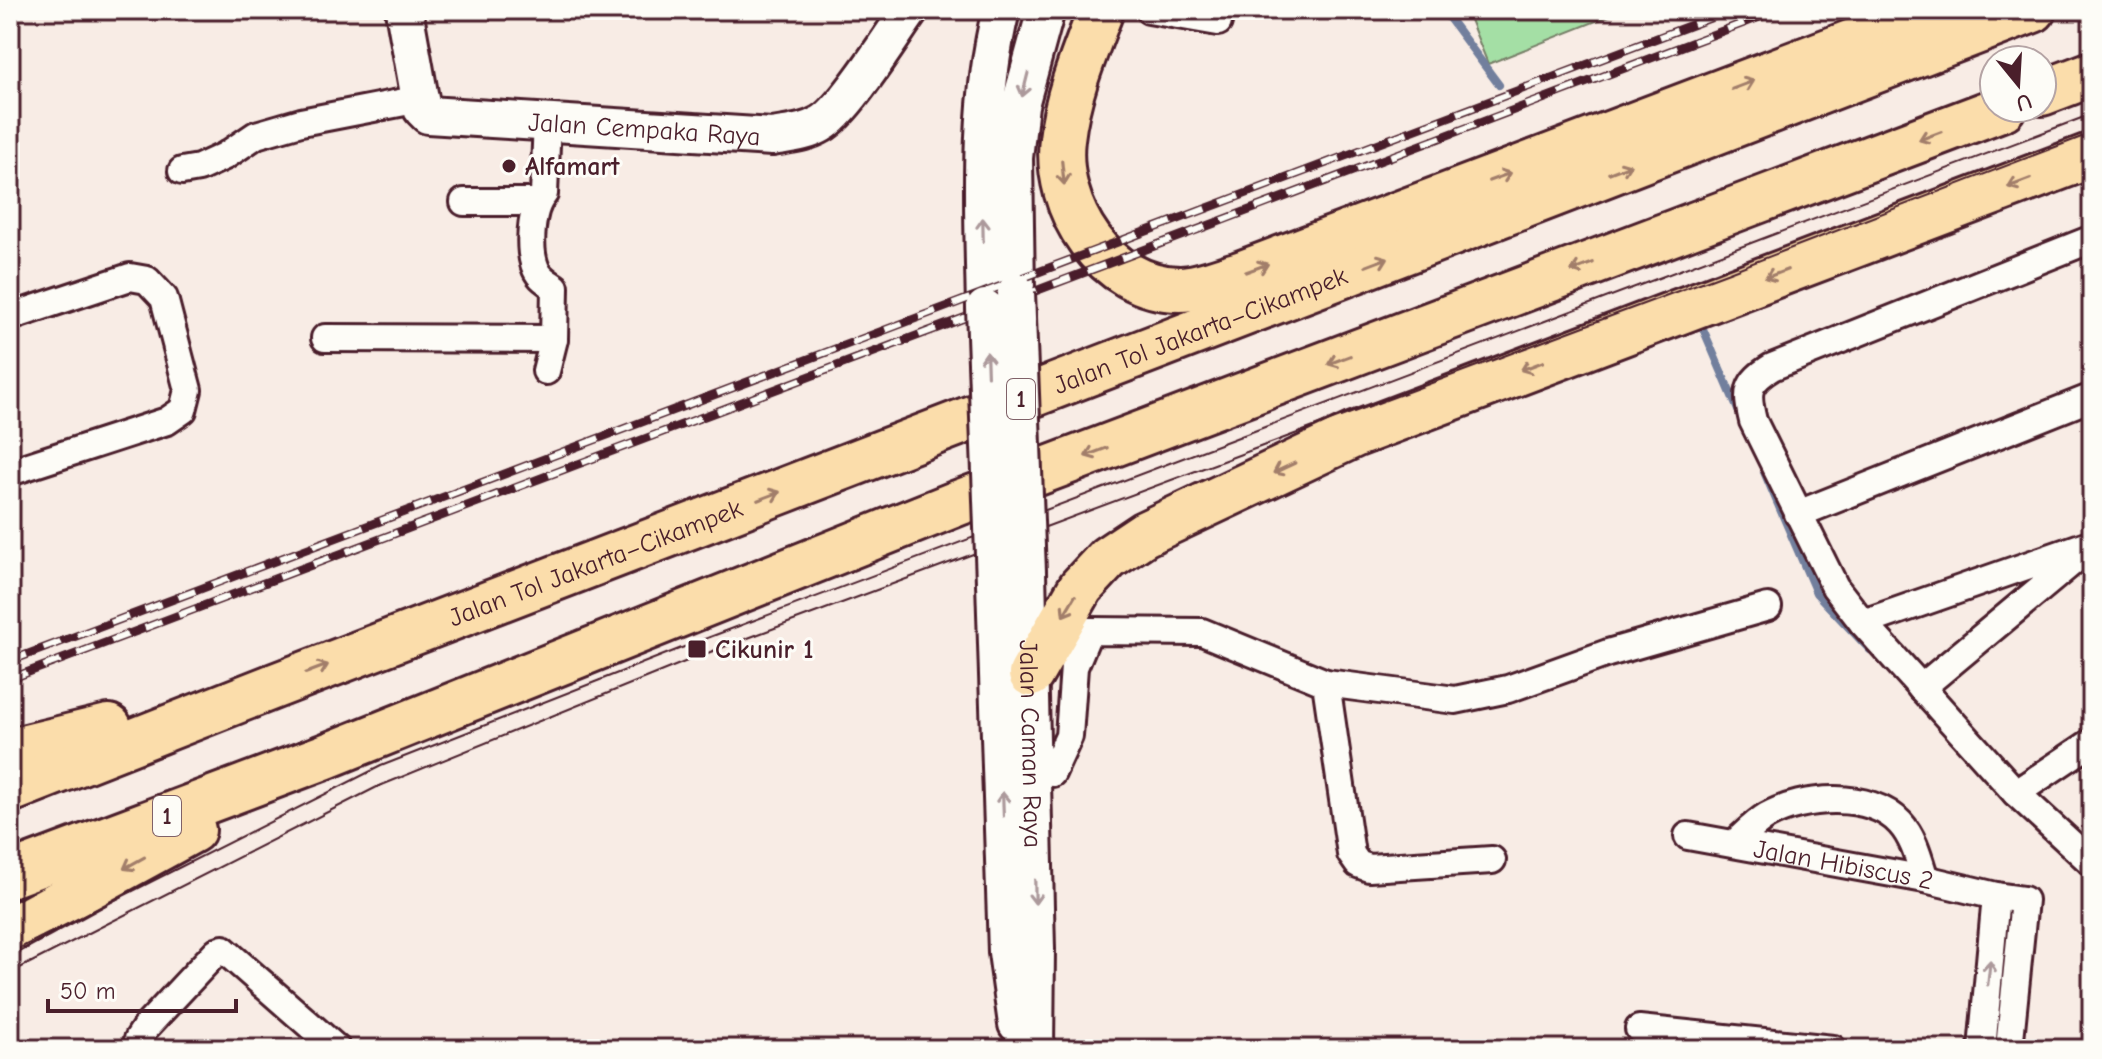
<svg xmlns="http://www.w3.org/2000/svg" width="2102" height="1059" viewBox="0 0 2102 1059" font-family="'Comic Neue',sans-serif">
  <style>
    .green { fill: #a4dfa5; stroke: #777f68; stroke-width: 2 }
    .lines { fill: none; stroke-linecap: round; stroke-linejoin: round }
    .stream { stroke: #727f9d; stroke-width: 8 }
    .street-casing { stroke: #4a1f2b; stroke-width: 32 }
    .secondary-casing { stroke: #4a1f2b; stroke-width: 42 }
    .highway-casing { stroke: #4a1f2b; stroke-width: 50 }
    .street { stroke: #fdfcf7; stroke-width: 26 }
    .secondary { stroke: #fdfcf7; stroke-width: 36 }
    .highway { stroke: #fbddab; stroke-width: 44 }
    .tram { stroke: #4a1f2b; stroke-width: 2 }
    .rail-casing { stroke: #4a1f2b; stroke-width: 9 }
    .rail { stroke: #fdfcf7; stroke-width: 6; stroke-dasharray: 18; stroke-linecap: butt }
    .secondary-bridge-casing { stroke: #4a1f2b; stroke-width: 42; stroke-linecap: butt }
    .secondary-bridge { stroke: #fdfcf7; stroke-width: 36 }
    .oneway { stroke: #ac999b }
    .oneway2 { stroke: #a27e6b }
    .poi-dot { fill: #4a1f2b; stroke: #fdfcf7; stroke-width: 3 }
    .labels { text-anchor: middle; stroke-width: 6; stroke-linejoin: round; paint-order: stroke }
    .shield { fill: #fdfcf7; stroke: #806168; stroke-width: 2 }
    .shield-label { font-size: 24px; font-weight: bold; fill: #4a1f2b }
    .street-label { font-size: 26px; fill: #4a1f2b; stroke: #fdfcf7 }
    .poi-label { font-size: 26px; font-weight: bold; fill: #4a1f2b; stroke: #fdfcf7; text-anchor: start }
  </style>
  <rect width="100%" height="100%" fill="#f8ece5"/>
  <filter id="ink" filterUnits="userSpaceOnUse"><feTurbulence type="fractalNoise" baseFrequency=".0125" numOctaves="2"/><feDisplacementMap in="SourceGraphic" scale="16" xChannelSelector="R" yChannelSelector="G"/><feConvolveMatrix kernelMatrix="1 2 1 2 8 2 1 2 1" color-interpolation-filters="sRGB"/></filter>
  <g filter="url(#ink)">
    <path class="green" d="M1466 10H1624L1488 64Z"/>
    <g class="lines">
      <path class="stream" d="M1443 10 1499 85
        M1701 324 1740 415
        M1764 472 1816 593 1870 650"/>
      <g class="street-casing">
        <g id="street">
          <path d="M1149 10 1218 22"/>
          <path d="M182 171 199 168 225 156 256 135 301 122 420 99"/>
          <path d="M464 202H536"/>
          <path d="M2092 239 1772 367C1746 383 1746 392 1753 421L1835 587 1863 623 2016 793 2092 863"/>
          <path d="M10 317 130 277 147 280 164 298 188 390 183 410 167 421 10 472"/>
          <path d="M325 338 554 339"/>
          <path d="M546 371 554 339 555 287C547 282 540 278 536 269 528 250 530 209 544 194L547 120"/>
          <path d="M1798 514 2092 397"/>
          <path d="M1863 623 2092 543"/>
          <path d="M1326 683 1351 854 1358 864 1369 868 1492 860"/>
          <path d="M1921 688 2083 553"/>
          <path d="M1052 773 1069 736 1074 667 1089 631 1202 632 1326 683 1455 700 1508 689 1608 653 1768 607"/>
          <path d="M2016 793 2092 742"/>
          <path id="s1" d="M1688 836 1925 879 1996 896 2024 900 2009 1049"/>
          <path d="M1734 844C1744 835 1755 823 1767 816 1803 796 1870 791 1900 823 1914 838 1919 860 1925 879"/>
          <path d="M1639 1029 1833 1049"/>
          <path d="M141 1049 138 1039 145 1028 217 951 223 949 337 1049"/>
          <path d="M1982 1049 1996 896"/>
        </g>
      </g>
      <g class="secondary-casing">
        <g id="secondary">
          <path id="s2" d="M404 10 420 99 422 109 428 115 772 137C789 134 806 133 821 124 845 111 892 35 910 10"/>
          <path d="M1016 292 1014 158 1020 105 1046 10"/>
          <path d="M985 308C983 207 977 108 1001 10"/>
          <path id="s3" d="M1027 572 1036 949 1035 1049"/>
          <path d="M995 582 1007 952 1017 1024"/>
        </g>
      </g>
      <g class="highway-casing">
        <g id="highway">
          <path d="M1101 10C1085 52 1067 94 1062 139 1054 208 1105 289 1180 289 1199 289 1222 279 1240 274L1937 10"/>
          <path d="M2042 93 2092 74"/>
          <path d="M1031 674 1081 587 1108 558 1144 534 1354 435 2092 155"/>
          <path d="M10 751 109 727"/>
          <path id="s4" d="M10 790 272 687 2033 10"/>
          <path d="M10 875 324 757 958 503 2003 108"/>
          <path d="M10 930 193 830"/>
        </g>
      </g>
      <use href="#street" class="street"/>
      <use href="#secondary" class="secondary"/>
      <use href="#highway" class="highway"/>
      <path class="tram" d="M10 953 381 766 702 640 2092 114
        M10 973 377 787 697 657 1729 272 2092 133"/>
      <g class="rail-casing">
        <path id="rail" d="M10 661 1731 10
          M10 679 1778 10"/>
      </g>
      <use href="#rail" class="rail"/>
      <g class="secondary-bridge-casing">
        <path id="secondary-bridge" d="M1016 292 1027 572
          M985 308 995 582"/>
      </g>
      <use href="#secondary-bridge" class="secondary-bridge"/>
    </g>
    <defs><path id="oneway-shaft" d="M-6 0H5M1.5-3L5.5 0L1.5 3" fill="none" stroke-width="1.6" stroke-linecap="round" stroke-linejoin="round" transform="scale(2)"/></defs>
    <g class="oneway">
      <use href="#oneway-shaft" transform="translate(1025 85) rotate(104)"/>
      <use href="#oneway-shaft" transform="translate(983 230) rotate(-91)"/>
      <use href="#oneway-shaft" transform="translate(987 364) rotate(-92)"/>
      <use href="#oneway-shaft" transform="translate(1003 804) rotate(-92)"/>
      <use href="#oneway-shaft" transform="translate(1035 892) rotate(89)"/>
      <use href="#oneway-shaft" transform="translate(1989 973) rotate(-84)"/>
    </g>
    <g class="oneway2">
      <use href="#oneway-shaft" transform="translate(1743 85) rotate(-21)"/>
      <use href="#oneway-shaft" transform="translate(1930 136) rotate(159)"/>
      <use href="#oneway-shaft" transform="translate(1620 169) rotate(-21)"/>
      <use href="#oneway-shaft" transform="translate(1063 173) rotate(84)"/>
      <use href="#oneway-shaft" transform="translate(1500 177) rotate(-20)"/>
      <use href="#oneway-shaft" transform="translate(2019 183) rotate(159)"/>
      <use href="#oneway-shaft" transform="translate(1377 262) rotate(-21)"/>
      <use href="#oneway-shaft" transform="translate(1582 267) rotate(159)"/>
      <use href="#oneway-shaft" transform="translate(1257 268) rotate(-20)"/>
      <use href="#oneway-shaft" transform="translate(1776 274) rotate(159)"/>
      <use href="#oneway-shaft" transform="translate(1339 360) rotate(159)"/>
      <use href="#oneway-shaft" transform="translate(1532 366) rotate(159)"/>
      <use href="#oneway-shaft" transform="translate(1096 452) rotate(159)"/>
      <use href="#oneway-shaft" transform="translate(1284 468) rotate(155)"/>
      <use href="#oneway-shaft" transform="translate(769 496) rotate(-21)"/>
      <use href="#oneway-shaft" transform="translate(1069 606) rotate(121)"/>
      <use href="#oneway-shaft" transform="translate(317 669) rotate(-21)"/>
      <use href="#oneway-shaft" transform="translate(134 863) rotate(151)"/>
    </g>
  </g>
  <g class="poi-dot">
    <circle cx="509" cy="166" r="8"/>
    <rect x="687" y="639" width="20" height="20" rx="4"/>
  </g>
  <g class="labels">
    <g class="shield">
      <rect x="1007" y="379" width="28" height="40" rx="6"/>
      <rect x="153" y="796" width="28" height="40" rx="6"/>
    </g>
    <g class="shield-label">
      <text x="1021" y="407">1</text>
      <text x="167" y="824">1</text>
    </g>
    <g class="street-label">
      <text dy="9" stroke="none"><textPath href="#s2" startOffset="326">Jalan Cempaka Raya</textPath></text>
      <text dy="9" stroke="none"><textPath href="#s4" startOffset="1276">Jalan Tol Jakarta–Cikampek</textPath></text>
      <text dy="9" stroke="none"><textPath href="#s4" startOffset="628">Jalan Tol Jakarta–Cikampek</textPath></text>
      <text dy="9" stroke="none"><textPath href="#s3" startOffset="172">Jalan Caman Raya</textPath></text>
      <text dy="9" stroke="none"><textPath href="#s1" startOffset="158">Jalan Hibiscus 2</textPath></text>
    </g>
    <g class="poi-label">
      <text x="525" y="175">Alfamart</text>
      <text x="715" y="658">Cikunir 1</text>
    </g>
  </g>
  <rect width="2102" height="1059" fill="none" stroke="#fdfcf7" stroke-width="40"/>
  <rect x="20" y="20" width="2062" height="1019" fill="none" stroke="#4a1f2b" stroke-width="3" filter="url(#ink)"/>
  <g transform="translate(2018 84) rotate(162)"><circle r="38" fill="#fdfcf7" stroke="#b5a4a5" stroke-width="2"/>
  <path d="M0-6L14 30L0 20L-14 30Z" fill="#4a1f2b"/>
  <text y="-12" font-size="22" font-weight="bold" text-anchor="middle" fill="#4a1f2b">U</text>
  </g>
  <path d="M48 999v12h188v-12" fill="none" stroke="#4a1f2b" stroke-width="4"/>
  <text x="60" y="999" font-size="24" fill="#4a1f2b" stroke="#fdfcf7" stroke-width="6" paint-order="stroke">50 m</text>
</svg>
